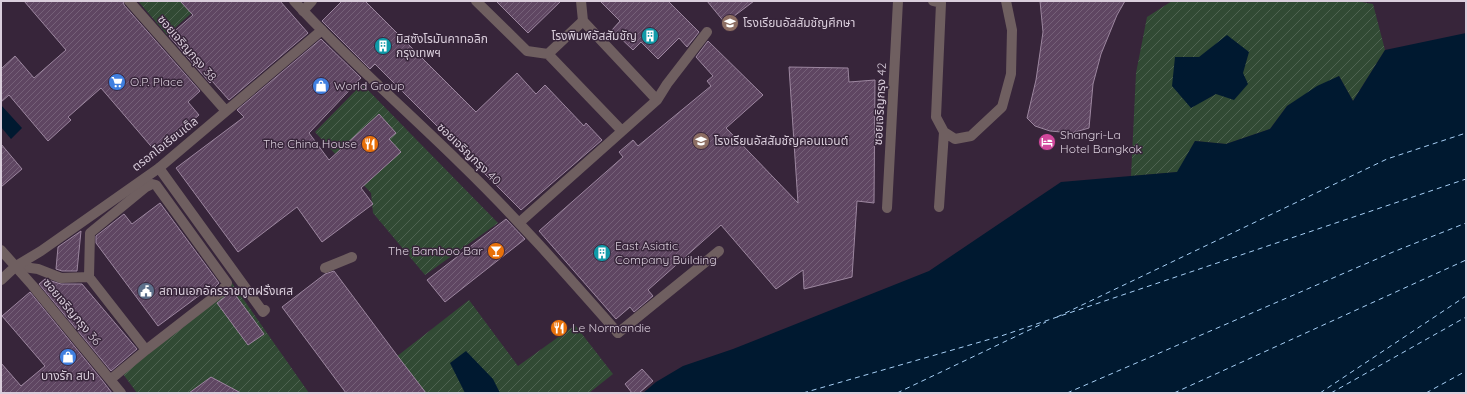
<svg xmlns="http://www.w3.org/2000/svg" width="1467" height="394" viewBox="0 0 1467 394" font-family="Quicksand,'Noto Sans Thai',sans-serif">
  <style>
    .garden { fill: url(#garden-furrows) }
    .water { fill: #001930 }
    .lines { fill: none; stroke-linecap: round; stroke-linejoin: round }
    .ferry { stroke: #a7cff5; stroke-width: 1; stroke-dasharray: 5 4; stroke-linecap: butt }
    .building { fill: url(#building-hatch); stroke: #9d87a0 }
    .lane { stroke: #6f5f60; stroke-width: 10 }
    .street { stroke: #6f5f60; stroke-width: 10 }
    .labels { text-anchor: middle; stroke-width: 3; stroke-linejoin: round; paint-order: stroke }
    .poi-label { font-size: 12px; fill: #dacedc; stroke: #37253a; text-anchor: start }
    .street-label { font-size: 12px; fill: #dacedc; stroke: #37253a }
  </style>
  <defs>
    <pattern id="garden-furrows" width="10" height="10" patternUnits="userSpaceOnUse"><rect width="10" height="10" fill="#314a34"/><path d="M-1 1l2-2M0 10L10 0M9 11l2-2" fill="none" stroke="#4e6351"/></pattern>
    <pattern id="building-hatch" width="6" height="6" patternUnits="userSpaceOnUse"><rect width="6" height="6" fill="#5f4662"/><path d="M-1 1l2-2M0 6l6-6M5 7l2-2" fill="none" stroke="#756078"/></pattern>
  </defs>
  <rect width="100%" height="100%" fill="#37253a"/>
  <path class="garden" d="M138 1H188L195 10 167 35Z
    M1172 1H1356L1373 4 1385 50 1353 101 1339 76 1287 106 1270 129 1226 144 1195 141 1178 172 1131 176 1136 73 1147 17Z
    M362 84 498 223 425 275 373 213 371 193 315 132Z
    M232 283 309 393H137L123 374Z
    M469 300 518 366 575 325 613 374 589 393H420L396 357Z"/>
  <path class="water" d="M1466 33V393H643L656 382 683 366 733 349 929 271 1061 182 1177 172 1195 141 1226 144 1270 129 1287 106 1317 86 1339 76 1353 101 1385 50Z
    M1227 35 1249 52 1243 73 1248 84 1234 100 1216 94 1191 108 1172 86 1175 57H1199Z
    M1 105 22 128 11 139 1 127Z
    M466 351 493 379 500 393H465L450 363Z"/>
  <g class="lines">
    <path class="ferry" d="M1057 317 1387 159 1466 133
      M803 393 1001 336 1466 179
      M897 393 1046 322
      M1067 393 1393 252 1466 223
      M1174 393 1466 260
      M1320 393 1466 296
      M1331 393 1466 317
      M1426 393 1466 371"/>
  </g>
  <path class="building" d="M24 1H123L124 5 200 91 188 102 199 115 156 152 101 88 68 117 71 120 48 141 9 95 1 102V69L15 56 34 78 66 50Z
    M180 1H280L308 33 229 100 212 81 210 83 169 36 193 15Z
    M342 1H365L476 112 517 73 536 94 545 85 584 126 586 123 602 140 521 210 375 64 370 69 322 21Z
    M496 1H561L528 33Z
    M600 1H668L699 32 687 47 679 38 658 59 641 42 633 50 612 30 620 21Z
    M707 1H754L725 23Z
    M1040 1H1125L1117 15 1101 54 1093 84 1089 128 1072 133 1050 131 1035 126 1027 118 1036 80 1043 32Z
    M321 39 361 78 309 133 329 160 379 114 396 133 389 139 401 152 361 188 373 204 322 242 297 207 238 252 176 168 244 117 237 110Z
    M708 41 763 95 726 128 798 203 789 67 848 68 849 82 875 80 874 203 857 201 852 277 804 289 803 270 776 289 721 225 648 290 653 296 634 312 630 307 616 319 539 231 623 157 619 152 633 140 638 146 711 86 707 81 713 76 696 57Z
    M1 144 22 169 1 187Z
    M160 203 219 283 210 292 208 289 158 326 96 243V236L124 214 132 224Z
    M506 219 525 239 445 302 427 280Z
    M81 231 77 271H62L56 269 58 247Z
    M334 271 396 354 426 393H346L282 307 325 274Z
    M45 279 61 284H82L137 349 111 371 39 284Z
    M231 289 264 334 248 345 217 303 226 296Z
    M30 292 102 380 112 393H1V363L21 386 45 366 2 316Z
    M642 369 653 381 639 393H632L625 384Z
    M211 377 241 393H189Z"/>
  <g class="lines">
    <path class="lane" d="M476 1 527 51 548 54 622 131
      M581 1 583 21 657 100
      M933 1 941 3 936 117 944 132 955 139 971 136 1002 107 1011 74 1012 30 1006 1
      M303 11 312 1
      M548 54 583 21
      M159 168 263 312 265 310
      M939 207 944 132
      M520 222 657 100 667 84 707 32
      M16 266 38 269 61 278 89 277 146 350 111 379
      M325 268 352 257
      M89 277 90 233 146 187 152 184 156 185 227 283 222 291 146 350
      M618 333 719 251"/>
    <path class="street" d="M129 1 226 111
      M294 1C346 58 404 108 459 162 515 216 566 274 618 333
      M887 208 898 1
      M1 250 32 285 121 393
      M1 280 16 266 41 251 159 168 322 30"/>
  </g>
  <defs>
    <g id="school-disc" transform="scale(0.9)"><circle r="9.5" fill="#8d6e63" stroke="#37253a"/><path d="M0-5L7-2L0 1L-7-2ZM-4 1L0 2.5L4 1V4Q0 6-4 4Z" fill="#fff"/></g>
    <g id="building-disc" transform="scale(0.9)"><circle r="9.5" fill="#0f9aa8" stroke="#37253a"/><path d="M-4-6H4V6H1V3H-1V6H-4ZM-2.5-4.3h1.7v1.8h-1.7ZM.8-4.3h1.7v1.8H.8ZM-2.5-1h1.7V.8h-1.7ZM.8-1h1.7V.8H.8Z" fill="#fff"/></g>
    <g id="supermarket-disc" transform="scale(0.9)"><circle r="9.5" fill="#3f7fe0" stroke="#37253a"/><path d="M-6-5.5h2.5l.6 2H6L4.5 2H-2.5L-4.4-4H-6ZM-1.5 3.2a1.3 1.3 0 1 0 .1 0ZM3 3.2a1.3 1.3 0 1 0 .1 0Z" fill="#fff"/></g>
    <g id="shop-disc" transform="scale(0.9)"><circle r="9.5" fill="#3f7fe0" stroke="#37253a"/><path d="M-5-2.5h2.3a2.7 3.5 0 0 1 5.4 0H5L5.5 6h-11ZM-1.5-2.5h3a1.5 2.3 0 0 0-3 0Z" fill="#fff"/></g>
    <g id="hotel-disc" transform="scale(0.9)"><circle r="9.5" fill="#d1479c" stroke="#37253a"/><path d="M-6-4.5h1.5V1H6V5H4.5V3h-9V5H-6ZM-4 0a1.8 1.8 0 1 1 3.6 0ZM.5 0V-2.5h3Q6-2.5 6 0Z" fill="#fff"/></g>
    <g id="restaurant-disc" transform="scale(0.9)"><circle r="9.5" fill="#e8710a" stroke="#37253a"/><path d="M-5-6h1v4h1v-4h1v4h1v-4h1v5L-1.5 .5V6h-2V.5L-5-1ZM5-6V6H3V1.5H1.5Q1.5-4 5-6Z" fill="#fff"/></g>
    <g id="bar-disc" transform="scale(0.9)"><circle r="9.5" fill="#e8710a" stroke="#37253a"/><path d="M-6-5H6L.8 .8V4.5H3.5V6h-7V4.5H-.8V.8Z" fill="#fff"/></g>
    <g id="civic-disc" transform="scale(0.9)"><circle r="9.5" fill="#5c6f8a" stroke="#37253a"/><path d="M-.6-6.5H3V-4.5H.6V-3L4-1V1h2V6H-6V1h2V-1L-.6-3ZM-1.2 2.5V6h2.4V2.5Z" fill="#fff"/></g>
  </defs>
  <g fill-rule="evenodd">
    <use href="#school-disc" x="730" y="23"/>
    <use href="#building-disc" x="650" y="36"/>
    <use href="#building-disc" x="383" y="46"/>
    <use href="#supermarket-disc" x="117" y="82"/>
    <use href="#shop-disc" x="321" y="86"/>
    <use href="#school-disc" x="701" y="141"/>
    <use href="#hotel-disc" x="1047" y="142"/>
    <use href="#restaurant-disc" x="370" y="144"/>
    <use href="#bar-disc" x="496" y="251"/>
    <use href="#building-disc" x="602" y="253"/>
    <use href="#civic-disc" x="146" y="291"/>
    <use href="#restaurant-disc" x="559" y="328"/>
    <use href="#shop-disc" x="68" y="357"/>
  </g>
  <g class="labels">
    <g class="poi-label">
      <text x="743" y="27">โรงเรียนอัสสัมชัญศึกษา</text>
      <text x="637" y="40" text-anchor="end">โรงพิมพ์อัสสัมชัญ</text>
      <text x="396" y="43">มิสซังโรมันคาทอลิก<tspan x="396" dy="14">กรุงเทพฯ</tspan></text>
      <text x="130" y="86">O.P. Place</text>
      <text x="334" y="90">World Group</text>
      <text x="1060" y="139">Shangri-La<tspan x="1060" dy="14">Hotel Bangkok</tspan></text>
      <text x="714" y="145">โรงเรียนอัสสัมชัญคอนแวนต์</text>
      <text x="357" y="148" text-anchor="end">The China House</text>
      <text x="615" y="250">East Asiatic<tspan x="615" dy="14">Company Building</tspan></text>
      <text x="483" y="255" text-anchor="end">The Bamboo Bar</text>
      <text x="159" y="295">สถานเอกอัครราชทูตฝรั่งเศส</text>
      <text x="572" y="332">Le Normandie</text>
      <text x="68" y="380" text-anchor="middle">บางรัก สปา</text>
    </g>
    <g class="street-label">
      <text transform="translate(187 48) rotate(49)" y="4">ซอยเจริญกรุง 38</text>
      <text transform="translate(880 104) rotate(-87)" y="4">ซอยเจริญกรุง 42</text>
      <text transform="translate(165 144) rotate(-38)" y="4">ตรอกโอเรียนเต็ล</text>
      <text transform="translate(469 154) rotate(44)" y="4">ซอยเจริญกรุง 40</text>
      <text transform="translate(72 312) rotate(50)" y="4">ซอยเจริญกรุง 36</text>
    </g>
  </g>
  <rect width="1467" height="394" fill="none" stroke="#dacedc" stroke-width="4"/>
</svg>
